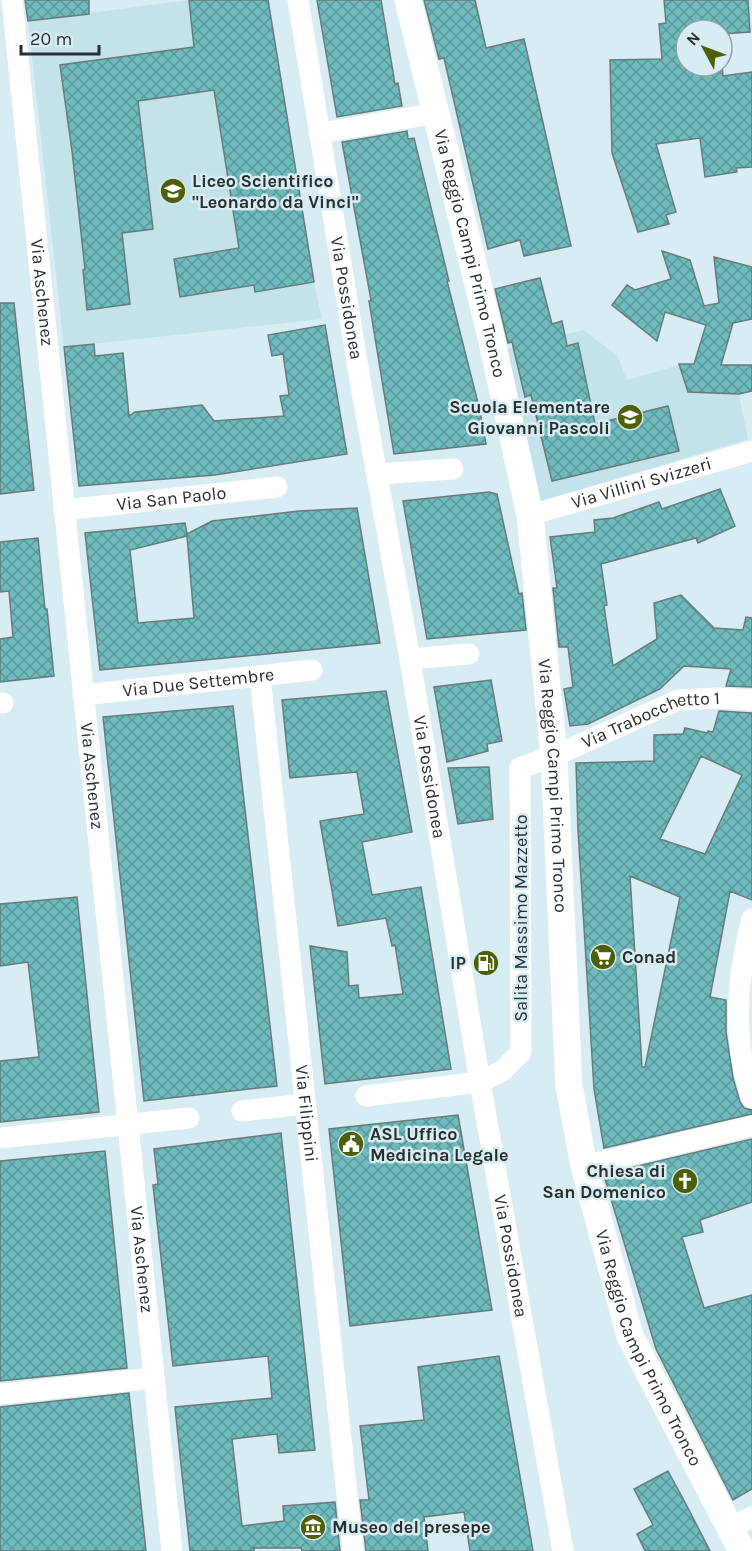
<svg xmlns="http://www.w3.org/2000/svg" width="752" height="1551" viewBox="0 0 752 1551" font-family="Karla,sans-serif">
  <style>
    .built { fill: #c4e2ea }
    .building { fill: url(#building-cross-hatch); stroke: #677b7c; stroke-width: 1.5; fill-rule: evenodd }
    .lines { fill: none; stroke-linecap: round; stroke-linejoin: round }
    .minor { stroke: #fff; stroke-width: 21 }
    .tertiary { stroke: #fff; stroke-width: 27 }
    .labels { text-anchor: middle; stroke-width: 5; stroke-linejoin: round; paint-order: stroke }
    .poi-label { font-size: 18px; font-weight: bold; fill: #272f31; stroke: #d8edf3; text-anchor: start }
    .street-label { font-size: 18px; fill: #272f31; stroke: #d8edf3 }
  </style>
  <defs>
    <pattern id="building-cross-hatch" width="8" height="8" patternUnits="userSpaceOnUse" patternTransform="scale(1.5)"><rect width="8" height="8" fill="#6fbabc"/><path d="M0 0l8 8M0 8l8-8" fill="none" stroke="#5b9899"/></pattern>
  </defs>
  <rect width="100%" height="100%" fill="#d8edf3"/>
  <path class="built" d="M189 0H269L314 282 322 319 64 347 28 21Z
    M583 330 617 355 627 380 679 365H733L748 439 537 503 500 351Z"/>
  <path class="building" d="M25 0H89V14L28 21Z
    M189 0H268L314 282 255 292 254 285 180 297 174 259 239 248 214 90 138 101 153 229 122 233 130 304 87 310 83 270 85 269 72 151 60 65 194 47Z
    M317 0H381L395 84 398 83 402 106 337 117Z
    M424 0H475L486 48 524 39 571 246 524 256 520 240 488 249 444 58 439 59Z
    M664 0H748L750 32 722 34V30H686V66H722V64L723 76 752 72V167L736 168 737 172 705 177 700 138 656 144 676 212 666 215 669 224 638 232 612 153 610 60 662 59 659 24 666 23Z
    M407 131 408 139 414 138 449 281H447L479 407 486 444 394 454 369 301 371 300 342 142Z
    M662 251 690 260 704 306 719 303 714 257 752 267V319L733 323 721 365H752V391L739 394 688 392 679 364H694L706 325 665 312 657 341 612 305 627 285 635 290 671 279Z
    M540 278 552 324 562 321 567 346 578 343 595 424 668 406 679 451 552 481 531 395 525 397 512 342 508 343 495 289Z
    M0 303H14L34 490 0 494Z
    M325 325 347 454 215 475 79 486 64 347 94 344 95 356 123 353 129 416 135 412 202 405 214 421 284 416 280 396 289 395 283 354 272 356 268 335Z
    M720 489 735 526 698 543 696 538 601 564 607 605 604 606 613 666 657 639 654 603 681 595 714 628 743 630 746 617 752 618V687L726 686 731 669 684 666 660 689 588 724 570 726 564 689 573 687 568 647H559L553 588H557L550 537 595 532 594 520 613 518 659 502 662 509Z
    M489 492 497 494 519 594 522 593 526 630 427 639 403 501Z
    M357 508 380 643 100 670 85 533 185 523 187 534 212 521 299 511ZM187 536 194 618 138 623 130 550Z
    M38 538 45 609H47L54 676 0 682V639L13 637 9 591 0 592V542Z
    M491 680 502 741 487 744 488 751 447 762 434 687Z
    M386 691 412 832 362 842 372 895 421 887 451 1069 325 1084 310 946 347 952 349 986 358 985 359 998 403 994 395 945 392 946 386 918 338 926 320 821 364 814 357 772 290 778 282 700Z
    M233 706 277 1086 144 1101 103 717Z
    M719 711 752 713V900L730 891 710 997 726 1000V1032L733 1078 740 1102 744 1108 752 1110V1114L604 1148 594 1089 578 830 576 763 654 761V735L683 734 685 728 707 733 708 731 713 732ZM701 756 742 775 705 854 660 839ZM630 876 680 897 645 1067H642Z
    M489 767 493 819 458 824 448 768Z
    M77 897 99 1112 0 1122V1061L39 1057 28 962 0 966V904Z
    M458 1115 492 1310 350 1326 329 1129Z
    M281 1133 315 1450 279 1453 277 1434 232 1439 242 1526 284 1521 283 1506 335 1502 340 1551H302L301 1548H254V1551H190L175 1407 272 1398 268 1356 173 1366 153 1185 158 1184 154 1149Z
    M752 1139V1202L700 1220 703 1232 682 1237 704 1308 752 1295V1489L733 1500 656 1349 605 1179 609 1178 608 1173Z
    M105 1151 127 1368 0 1381V1161Z
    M499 1356 533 1551H470L464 1512 424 1517 428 1551H366L360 1500H369L360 1426 424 1420 418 1367Z
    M129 1393 146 1551H0V1407Z
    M668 1471 688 1508 710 1551H645L637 1534 653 1525 634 1489Z"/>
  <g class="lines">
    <g class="minor">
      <path id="s1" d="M12 0 172 1551"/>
      <path id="s2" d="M298 0 361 386 410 659 480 1082 563 1551"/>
      <path d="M321 133 437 113"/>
      <path d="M377 474 453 469"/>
      <path id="s3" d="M64 510 277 487"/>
      <path id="s4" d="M530 515 752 451"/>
      <path d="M410 659 469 654"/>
      <path id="s5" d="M260 676 353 1551"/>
      <path id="s6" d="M83 695 312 670"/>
      <path d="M0 703H3"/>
      <path d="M752 919C737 977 731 1040 752 1098"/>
      <path id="s7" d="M366 1096 480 1082 502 1071 521 1052 520 768 554 756 678 700 717 698 752 700"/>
      <path d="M242 1111 305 1104"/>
      <path d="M0 1138 189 1118"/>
      <path d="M584 1166 752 1126"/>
      <path d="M0 1394 154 1378"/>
      <path d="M731 1527 752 1517"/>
    </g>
    <path class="tertiary" id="s8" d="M408 0 491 337 530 515 554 756 569 1086 584 1166 630 1336 742 1551"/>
  </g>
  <defs>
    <g id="school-disc" transform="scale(1.35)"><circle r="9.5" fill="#4d6008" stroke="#d8edf3"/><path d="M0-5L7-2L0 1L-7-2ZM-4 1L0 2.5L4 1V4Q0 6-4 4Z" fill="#fff"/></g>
    <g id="supermarket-disc" transform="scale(1.35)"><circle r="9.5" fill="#4d6008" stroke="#d8edf3"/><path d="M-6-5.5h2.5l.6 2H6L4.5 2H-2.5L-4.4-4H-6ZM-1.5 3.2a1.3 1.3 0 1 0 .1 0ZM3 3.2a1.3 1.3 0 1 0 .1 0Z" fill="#fff"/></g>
    <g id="fuel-disc" transform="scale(1.35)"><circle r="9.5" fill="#4d6008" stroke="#d8edf3"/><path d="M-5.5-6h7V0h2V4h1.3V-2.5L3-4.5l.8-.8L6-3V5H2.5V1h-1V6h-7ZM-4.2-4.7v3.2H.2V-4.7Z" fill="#fff"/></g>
    <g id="civic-disc" transform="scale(1.35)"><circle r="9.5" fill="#4d6008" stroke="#d8edf3"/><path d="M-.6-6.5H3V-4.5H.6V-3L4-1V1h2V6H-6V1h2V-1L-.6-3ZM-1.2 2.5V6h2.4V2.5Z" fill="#fff"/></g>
    <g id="church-disc" transform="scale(1.35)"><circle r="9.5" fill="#4d6008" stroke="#d8edf3"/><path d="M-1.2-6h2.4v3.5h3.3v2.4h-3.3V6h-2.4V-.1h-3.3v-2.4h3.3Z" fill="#fff"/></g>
    <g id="museum-disc" transform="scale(1.35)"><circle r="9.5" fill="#4d6008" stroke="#d8edf3"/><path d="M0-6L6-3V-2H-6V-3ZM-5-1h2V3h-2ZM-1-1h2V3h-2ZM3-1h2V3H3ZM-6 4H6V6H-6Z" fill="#fff"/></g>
  </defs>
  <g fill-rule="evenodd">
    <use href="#school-disc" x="173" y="191"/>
    <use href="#school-disc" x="630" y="417"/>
    <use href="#supermarket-disc" x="603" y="957"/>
    <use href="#fuel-disc" x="486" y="963"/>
    <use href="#civic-disc" x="351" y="1144"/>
    <use href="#church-disc" x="685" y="1181"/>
    <use href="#museum-disc" x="313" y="1527"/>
  </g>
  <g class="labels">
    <g class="poi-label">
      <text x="192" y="187">Liceo Scientifico<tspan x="192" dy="21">"Leonardo da Vinci"</tspan></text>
      <text x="610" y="413" text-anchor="end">Scuola Elementare<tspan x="610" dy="21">Giovanni Pascoli</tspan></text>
      <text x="622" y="963">Conad</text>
      <text x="466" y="969" text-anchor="end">IP</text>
      <text x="370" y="1140">ASL Uffico<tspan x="370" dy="21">Medicina Legale</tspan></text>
      <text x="666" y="1177" text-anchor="end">Chiesa di<tspan x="666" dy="21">San Domenico</tspan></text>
      <text x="332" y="1533">Museo del presepe</text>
    </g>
    <g class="street-label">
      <text dy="6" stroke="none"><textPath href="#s8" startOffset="261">Via Reggio Campi Primo Tronco</textPath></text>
      <text dy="6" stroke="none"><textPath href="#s1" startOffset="294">Via Aschenez</textPath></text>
      <text dy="6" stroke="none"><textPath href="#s2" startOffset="302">Via Possidonea</textPath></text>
      <text dy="6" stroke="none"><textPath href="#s4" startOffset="116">Via Villini Svizzeri</textPath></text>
      <text dy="6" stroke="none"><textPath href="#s3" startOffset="108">Via San Paolo</textPath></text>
      <text dy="6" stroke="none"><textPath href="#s6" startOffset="116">Via Due Settembre</textPath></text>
      <text dy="6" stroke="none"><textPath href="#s7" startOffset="591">Via Trabocchetto 1</textPath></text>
      <text dy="6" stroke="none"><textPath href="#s1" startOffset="780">Via Aschenez</textPath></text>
      <text dy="6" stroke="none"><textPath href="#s2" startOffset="788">Via Possidonea</textPath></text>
      <text dy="6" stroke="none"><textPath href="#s8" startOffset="801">Via Reggio Campi Primo Tronco</textPath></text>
      <text transform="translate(521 918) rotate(-90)" y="6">Salita Massimo Mazzetto</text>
      <text dy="6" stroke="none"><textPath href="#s5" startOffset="440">Via Filippini</textPath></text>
      <text dy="6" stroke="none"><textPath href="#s2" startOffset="1274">Via Possidonea</textPath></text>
      <text dy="6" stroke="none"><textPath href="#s1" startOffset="1266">Via Aschenez</textPath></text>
      <text dy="6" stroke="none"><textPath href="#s8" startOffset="1377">Via Reggio Campi Primo Tronco</textPath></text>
    </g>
  </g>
  <g transform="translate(704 48) rotate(311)"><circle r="28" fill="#d8edf3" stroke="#91a1a5" stroke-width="1.5"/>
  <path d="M0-4.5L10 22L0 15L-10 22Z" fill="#4d6008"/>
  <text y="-9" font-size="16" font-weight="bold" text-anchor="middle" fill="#272f31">N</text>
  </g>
  <path d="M21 45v9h78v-9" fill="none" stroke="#272f31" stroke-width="3"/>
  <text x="30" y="45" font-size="18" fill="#272f31" stroke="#d8edf3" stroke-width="4.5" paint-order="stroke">20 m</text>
</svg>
